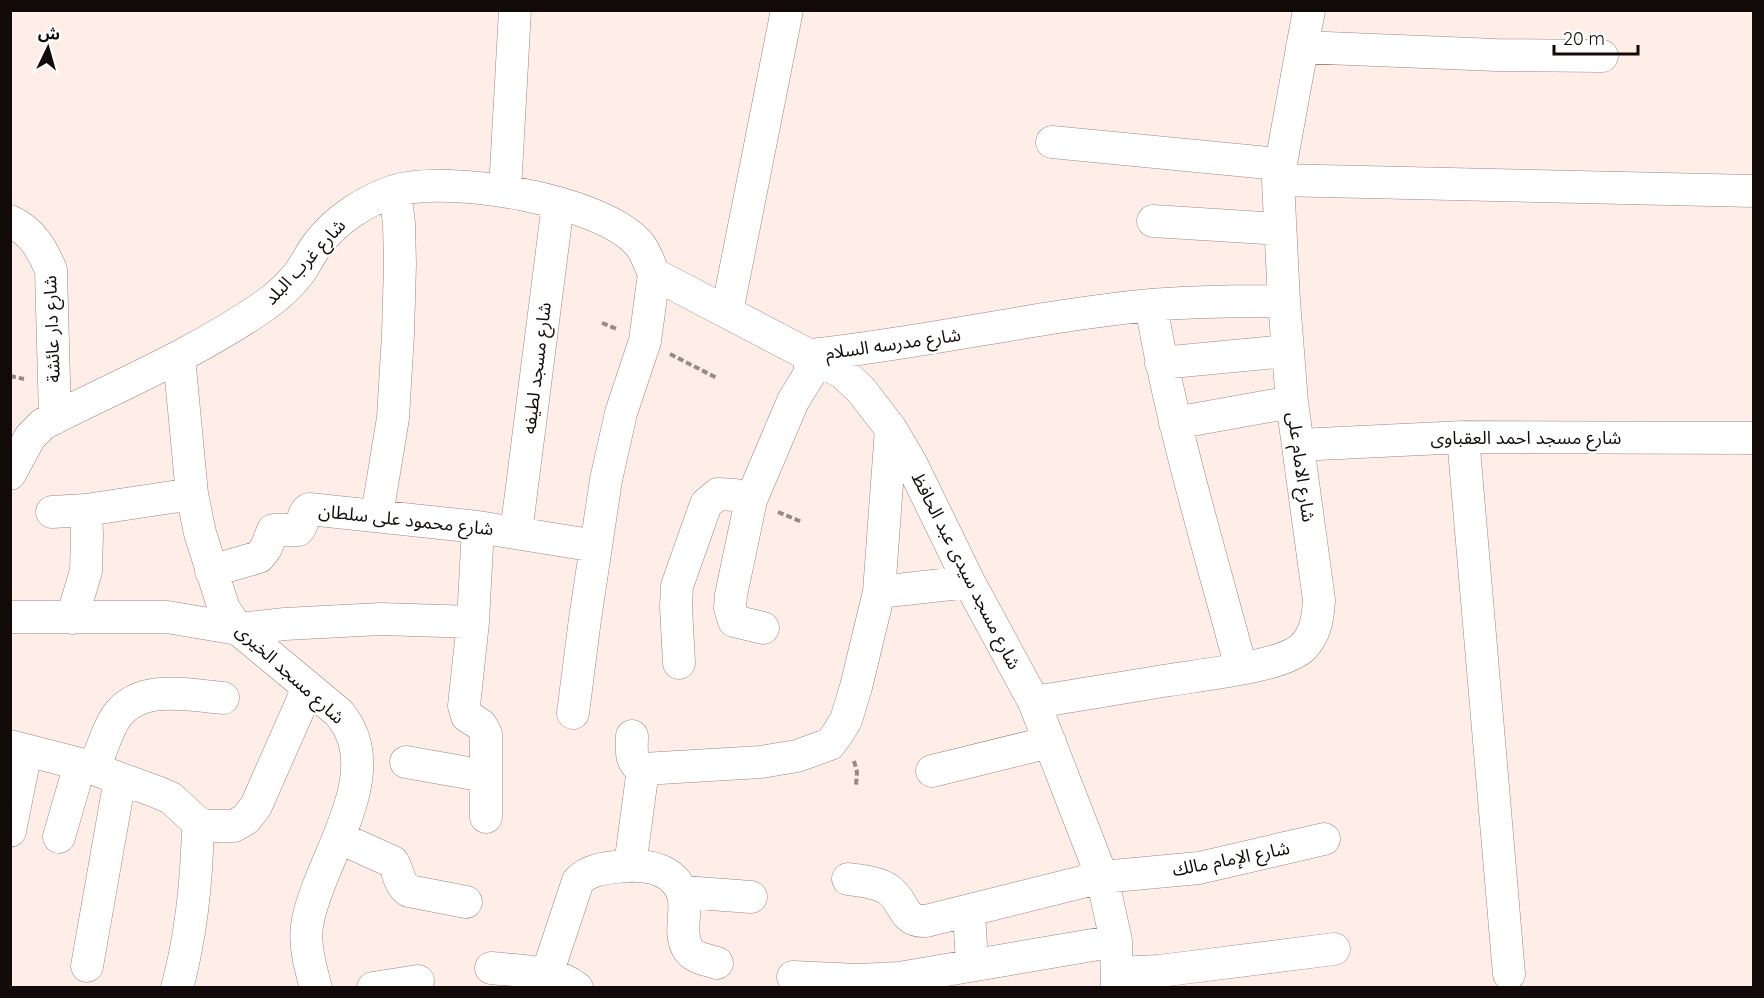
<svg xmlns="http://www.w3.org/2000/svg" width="1764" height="998" viewBox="0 0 1764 998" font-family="Quicksand,'Noto Sans Arabic',sans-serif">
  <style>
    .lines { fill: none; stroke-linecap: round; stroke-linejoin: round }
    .minor-casing { stroke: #9a8780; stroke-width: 33 }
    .path { stroke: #978a85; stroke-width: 4; stroke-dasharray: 6 3; stroke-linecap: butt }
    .minor { stroke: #fff; stroke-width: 32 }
    .labels { text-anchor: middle; stroke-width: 5; stroke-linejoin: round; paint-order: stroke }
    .street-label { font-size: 18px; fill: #110a08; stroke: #fff }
  </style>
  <rect width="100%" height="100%" fill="#ffeee7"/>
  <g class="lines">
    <g class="minor-casing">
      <path id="minor" d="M1302 47 1496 55 1602 56
        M1052 142 1279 164
        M1278 180 1754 191
        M505 190 515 10
        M10 221C32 231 42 249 51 270L55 418
        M1153 221 1279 229
        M654 274 843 373 861 390 891 429 911 463 969 582 1034 702 1102 877 1116 941 1117 988
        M1151 305C1172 428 1209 548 1241 668
        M727 312 787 10
        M179 357 192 494 200 533 224 609 238 629 339 713C342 717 346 722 349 728 379 785 319 863 308 920 303 942 310 966 316 988
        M1161 363 1287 351
        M1175 423 1292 402
        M1463 437 1509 974
        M1298 445 1463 437 1754 438
        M10 474 30 437 43 424C117 386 195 354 264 306 277 297 290 285 300 272 306 263 311 253 317 245 335 220 365 201 394 191 448 174 604 200 640 245 646 253 650 265 654 274
        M52 512 86 510 192 494
        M377 515 393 418 398 334 400 264 399 224 395 191
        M478 527 473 622 464 706 467 716 481 725 486 734V817
        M516 533 558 204
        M211 571 259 557 266 548 273 530H298C305 524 301 514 309 509L478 527 596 546
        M879 592 969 582
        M10 617H167L238 629 285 624 381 619 473 622
        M72 618 86 571 87 535 86 510
        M763 628 734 621 730 608 731 595 751 500 793 401 809 375 811 355C925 343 1037 316 1151 305 1195 301 1240 301 1284 301
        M679 663 676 607 677 586 706 504 718 494 735 495 751 500
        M1034 702C1080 695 1125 687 1170 680 1200 675 1283 667 1303 647 1316 634 1318 617 1319 600L1292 402 1284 301 1278 180 1309 10
        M573 713 585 619 606 480 621 413 645 341 654 274
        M632 736C632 749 629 763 643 769L761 762 797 756 830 744 838 733 846 720 856 687 879 592 891 429
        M10 746 80 764 157 792 171 798 198 823 207 826H234L246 819 256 806 308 688
        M406 762 485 776
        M94 769C100 754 105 737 113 722 135 682 185 695 223 698
        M932 771 1050 742
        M10 831 26 751
        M59 837 80 764
        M340 838 393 862C399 872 398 884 409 891L466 902
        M630 866 643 769
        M848 879C861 881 878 882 889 890 905 901 901 922 926 921L1102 877 1199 868 1324 839
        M684 892 751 897
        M969 911 972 965
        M87 966 120 779
        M491 968C519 971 554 970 577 988
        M1118 973 1159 971 1334 949
        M547 974 578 881C591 868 608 868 625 866 640 865 658 867 670 876 698 898 674 927 688 949 693 958 708 960 717 963
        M793 977 858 980 899 978 1116 941
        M177 988C192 933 197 880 198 823
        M373 988 418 981"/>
    </g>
    <path class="path" d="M602 323 617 329
      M670 354 717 378
      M10 376 24 379
      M778 512 802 522
      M854 761 857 772 856 786"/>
    <use href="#minor" class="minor"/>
  </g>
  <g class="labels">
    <g class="street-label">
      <text transform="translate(305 262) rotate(-47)" y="6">شارع غرب البلد</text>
      <text transform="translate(52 329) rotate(-92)" y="6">شارع دار عائشة</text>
      <text transform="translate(893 344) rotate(-8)" y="6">شارع مدرسه السلام</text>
      <text transform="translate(537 368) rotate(-83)" y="6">شارع مسجد لطيفه</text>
      <text x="1526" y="444">شارع مسجد احمد العقباوى</text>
      <text transform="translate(1301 467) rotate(82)" y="6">شارع الامام على</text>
      <text transform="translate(406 520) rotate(6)" y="6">شارع محمود على سلطان</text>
      <text transform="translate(966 571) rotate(63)" y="6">شارع مسجد سيدى عبد الحافظ</text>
      <text transform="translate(290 674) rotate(42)" y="6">شارع مسجد الخيرى</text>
      <text transform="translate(1231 859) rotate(-11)" y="6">شارع الإمام مالك</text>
    </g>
  </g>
  <rect width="1764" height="998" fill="none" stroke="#110a08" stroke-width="24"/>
  <g transform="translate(48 48) rotate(5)" stroke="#ffffff" stroke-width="4.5" paint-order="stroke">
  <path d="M0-4.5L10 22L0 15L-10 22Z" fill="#110a08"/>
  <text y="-9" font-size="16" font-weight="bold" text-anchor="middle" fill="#110a08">ش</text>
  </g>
  <path d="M1554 45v9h84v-9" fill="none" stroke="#110a08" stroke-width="3"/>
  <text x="1563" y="45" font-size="18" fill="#110a08" stroke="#ffffff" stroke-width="4.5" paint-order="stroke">20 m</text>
</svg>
